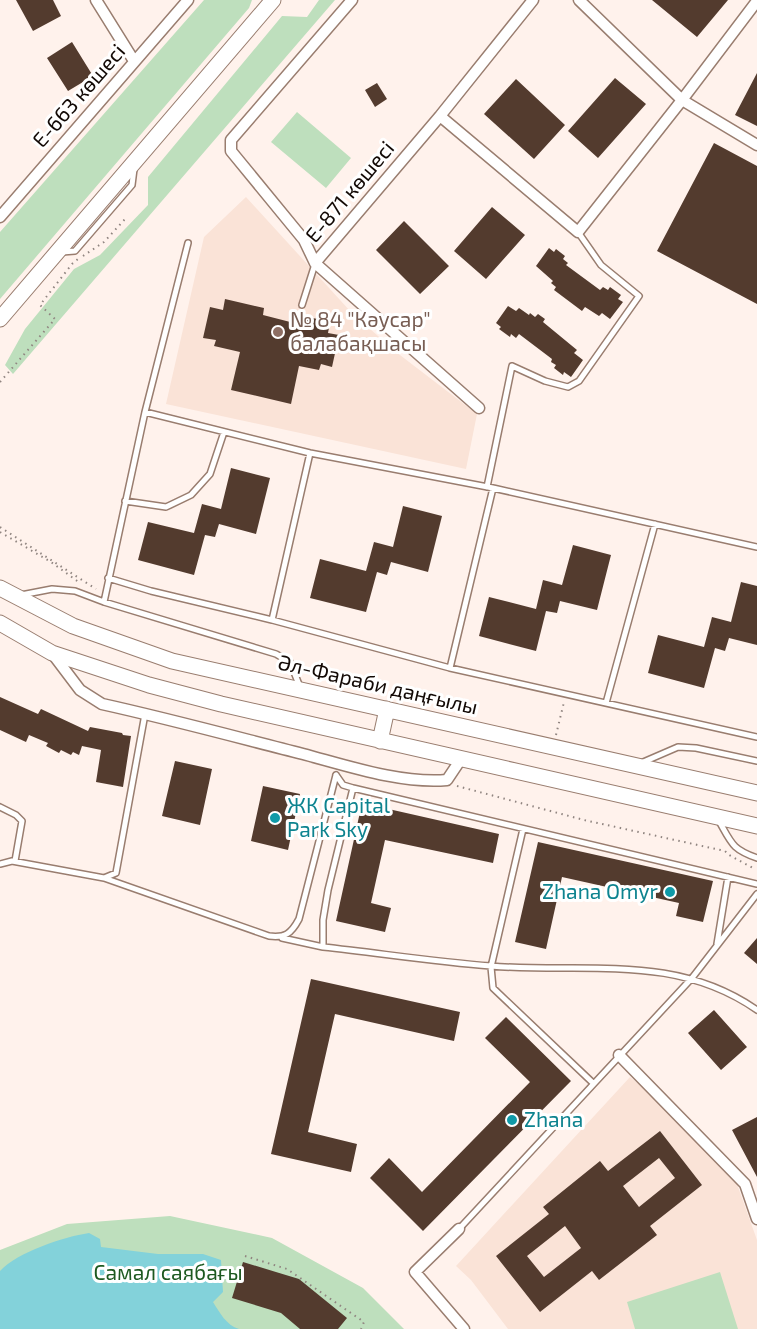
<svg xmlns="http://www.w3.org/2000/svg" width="757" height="1329" viewBox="0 0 757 1329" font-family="'Exo 2',sans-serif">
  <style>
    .built { fill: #fae3d7 }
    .green { fill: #bedfbd }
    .water { fill: #83d2da }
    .building { fill: #533b2e; fill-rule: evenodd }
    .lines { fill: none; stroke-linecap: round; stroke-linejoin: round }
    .service-casing { stroke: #997d6f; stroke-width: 8 }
    .minor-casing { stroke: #997d6f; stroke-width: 13 }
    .secondary-casing { stroke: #997d6f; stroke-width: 17 }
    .path { stroke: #908580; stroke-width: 2; stroke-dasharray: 1.5 4.5; stroke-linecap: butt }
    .service { stroke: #fff; stroke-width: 5 }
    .minor { stroke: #fff; stroke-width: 10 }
    .secondary { stroke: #fff; stroke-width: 15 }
    .education-dot { fill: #8d6e63; stroke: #fff; stroke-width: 2 }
    .culture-dot { fill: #0f9aa8; stroke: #fff; stroke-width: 2 }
    .labels { text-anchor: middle; stroke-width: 6; stroke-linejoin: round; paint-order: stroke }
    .street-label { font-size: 21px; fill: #120905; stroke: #fff }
    .education-label { font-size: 21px; fill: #785e54; stroke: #fff; text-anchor: start }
    .culture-label { font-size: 21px; fill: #0d838f; stroke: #fff; text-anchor: start }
    .park-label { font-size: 21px; fill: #1d5920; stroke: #fff }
  </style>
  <rect width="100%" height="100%" fill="#fff2ec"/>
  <path class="built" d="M246 197 351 312 396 352 477 414 466 469 166 404 204 237Z
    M630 1077 692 1128 733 1173 757 1240V1329H508L471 1280 456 1266Z"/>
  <path class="green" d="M204 0H252L249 8 0 299V232Z
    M319 0H335L13 374 5 365 25 329 74 269 100 255 148 205V177L282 16 307 17Z
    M297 112 351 158 326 188 271 142Z
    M170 1216 272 1238 363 1288 404 1329H0V1250L67 1224Z
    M720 1272 738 1329H635L627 1302Z"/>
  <path class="water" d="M89 1233 100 1239 101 1247 158 1254H203L221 1260 223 1292 213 1302C220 1313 226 1325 239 1329H0V1271C18 1252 63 1237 89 1233Z"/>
  <path class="building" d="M16 0H53L61 16 33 31Z
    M652 0H728L697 37Z
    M72 42 93 76 68 91 47 58Z
    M757 73V126L735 115Z
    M615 78 646 104 598 158 568 131Z
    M516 79 565 125 534 159 484 114Z
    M377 83 387 99 375 107 365 90Z
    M714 143 757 166V304L657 251Z
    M492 207 525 235 486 279 454 251Z
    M404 221 449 266 420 294 376 250Z
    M549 248 554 252 556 249 565 256 563 259 568 263 566 265 600 290 603 287 608 290 610 287 621 295 618 299 623 302 610 319 602 313 599 316 585 307 582 311 554 290 556 287 551 283 553 281 536 266Z
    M225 299 264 308 263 315 298 324 300 315 330 322 328 333 339 335 332 367 321 364 319 370 299 366 291 404 231 390 240 352 214 346 216 340 203 338 210 307 223 310Z
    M508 306 516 311 519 308 529 315 530 313 535 317 538 314 545 319 543 322 577 350 574 353 583 360 571 377 564 372 563 375 554 368 556 365 551 362 552 359 519 334 516 338 511 334 510 337 499 329 501 327 496 323Z
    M231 468 270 478 256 534 219 524 215 537 205 535 194 575 138 560 148 522 194 533 202 504 221 509Z
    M403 506 442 516 428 572 391 562 387 575 377 572 366 612 310 598 320 559 366 571 374 542 393 547Z
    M573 545 611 555 597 610 560 601 557 613 546 611 536 651 479 636 489 597 536 609 543 580 562 585Z
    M741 582 757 586V645L729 638 725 651 715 648 704 688 648 673 658 635 704 647 712 617 731 622Z
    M0 697 38 714 41 709 88 731 90 727 122 733 123 735 131 736 123 787 96 782 101 750 82 746 79 755 73 752 71 755 61 750 59 753 46 746 48 743 29 735 26 742 0 730Z
    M175 761 212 769 200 825 162 816Z
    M263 786 300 794 288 850 251 841Z
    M362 803 499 834 493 863 385 840 371 903 391 908 385 932 336 921Z
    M538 842 713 881 703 922 676 916 679 903 562 877 546 949 515 942Z
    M757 938V964L744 953Z
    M311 979 460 1012 454 1041 335 1014 308 1132 357 1144 351 1172 271 1154Z
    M714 1010 747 1047 721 1070 688 1033Z
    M506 1017 571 1081 423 1231 370 1178 389 1158 422 1192 530 1082 485 1038Z
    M757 1117V1177L732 1130Z
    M660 1131 702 1185 650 1226 657 1235 599 1280 592 1271 540 1312 496 1256 549 1214 543 1207 600 1161 608 1171ZM659 1158 675 1178 639 1207 623 1186ZM565 1226 581 1248 544 1277 527 1256Z
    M243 1262 299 1279 347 1318 338 1329H300L281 1313 232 1298Z"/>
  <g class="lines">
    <g class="service-casing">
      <path id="service" d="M62 252 75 251 132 185 134 169
        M302 305 315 264
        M145 412 310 453 493 488 757 547
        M487 487 512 366 545 381 568 387 579 381 639 296 601 265 578 232
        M125 501 166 507 191 495 210 474 224 432
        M108 578 151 591 272 620 450 668 757 737
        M21 595 52 589 75 591 104 602 276 654 290 662 300 687
        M104 602 145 412 188 243
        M272 620 310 453
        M450 668 493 488
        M606 703 655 524
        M641 763 678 747 696 748 757 761
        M336 775 343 785 353 788 757 884
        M353 788 328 890 323 920V947C379 953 435 962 491 966 584 974 674 952 757 1010
        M0 807 16 815 22 821 15 861
        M719 821C732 844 732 849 757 858
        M523 829 491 967 493 988 593 1083
        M0 864 12 861 104 878 116 873 145 714
        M104 878 269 936C285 938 291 934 299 919L336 775
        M282 938 323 947
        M717 944 728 877
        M459 1229 692 978 757 894"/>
    </g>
    <g class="minor-casing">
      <path id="minor" d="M96 0 134 61
        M352 0 231 140V151L304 240 315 263 479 408
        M579 0 682 100 757 145
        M440 116 578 232 682 100 757 1
        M0 217 188 0
        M315 263 440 116 533 0
        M52 653 80 690 102 704C170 719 236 737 303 754 348 766 401 784 447 780L461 759
        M619 1055 745 1184 757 1219
        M459 1229 415 1272 464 1329"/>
    </g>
    <g class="secondary-casing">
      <path id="secondary" d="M0 319 273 0
        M0 588 73 626 172 661 757 793
        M0 623 52 653 149 685 221 704 757 826
        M380 741 387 709"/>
    </g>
    <path class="path" d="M83 256 104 242 126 218
      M0 382 55 319 40 305 72 264 78 259
      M0 527 96 589
      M0 532 51 562 80 583
      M556 735 564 702
      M457 786 584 820 725 851 729 855 753 868
      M245 1256 287 1269 364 1322 361 1329"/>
    <use href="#service" class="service"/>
    <use href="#minor" class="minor"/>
    <use href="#secondary" class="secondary"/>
  </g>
  <circle class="education-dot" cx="278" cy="332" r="6"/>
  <g class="culture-dot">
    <circle cx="275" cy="818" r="6"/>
    <circle cx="670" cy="892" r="6"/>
    <circle cx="512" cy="1120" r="6"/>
  </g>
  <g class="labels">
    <g class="street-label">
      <text transform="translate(79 96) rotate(-49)" y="7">Е-663 көшесі</text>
      <text transform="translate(350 192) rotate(-50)" y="7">Е-871 көшесі</text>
      <text transform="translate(378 685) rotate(13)" y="7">Әл-Фараби даңғылы</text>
    </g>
    <g class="education-label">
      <text x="290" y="327">№ 84 "Кәусар"<tspan x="290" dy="24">балабақшасы</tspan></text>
    </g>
    <g class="culture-label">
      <text x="287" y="813">ЖК Capital<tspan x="287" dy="24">Park Sky</tspan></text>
      <text x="658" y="899" text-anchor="end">Zhana Omyr</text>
      <text x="524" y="1127">Zhana</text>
    </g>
    <g class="park-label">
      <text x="168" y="1280">Самал саябағы</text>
    </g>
  </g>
</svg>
